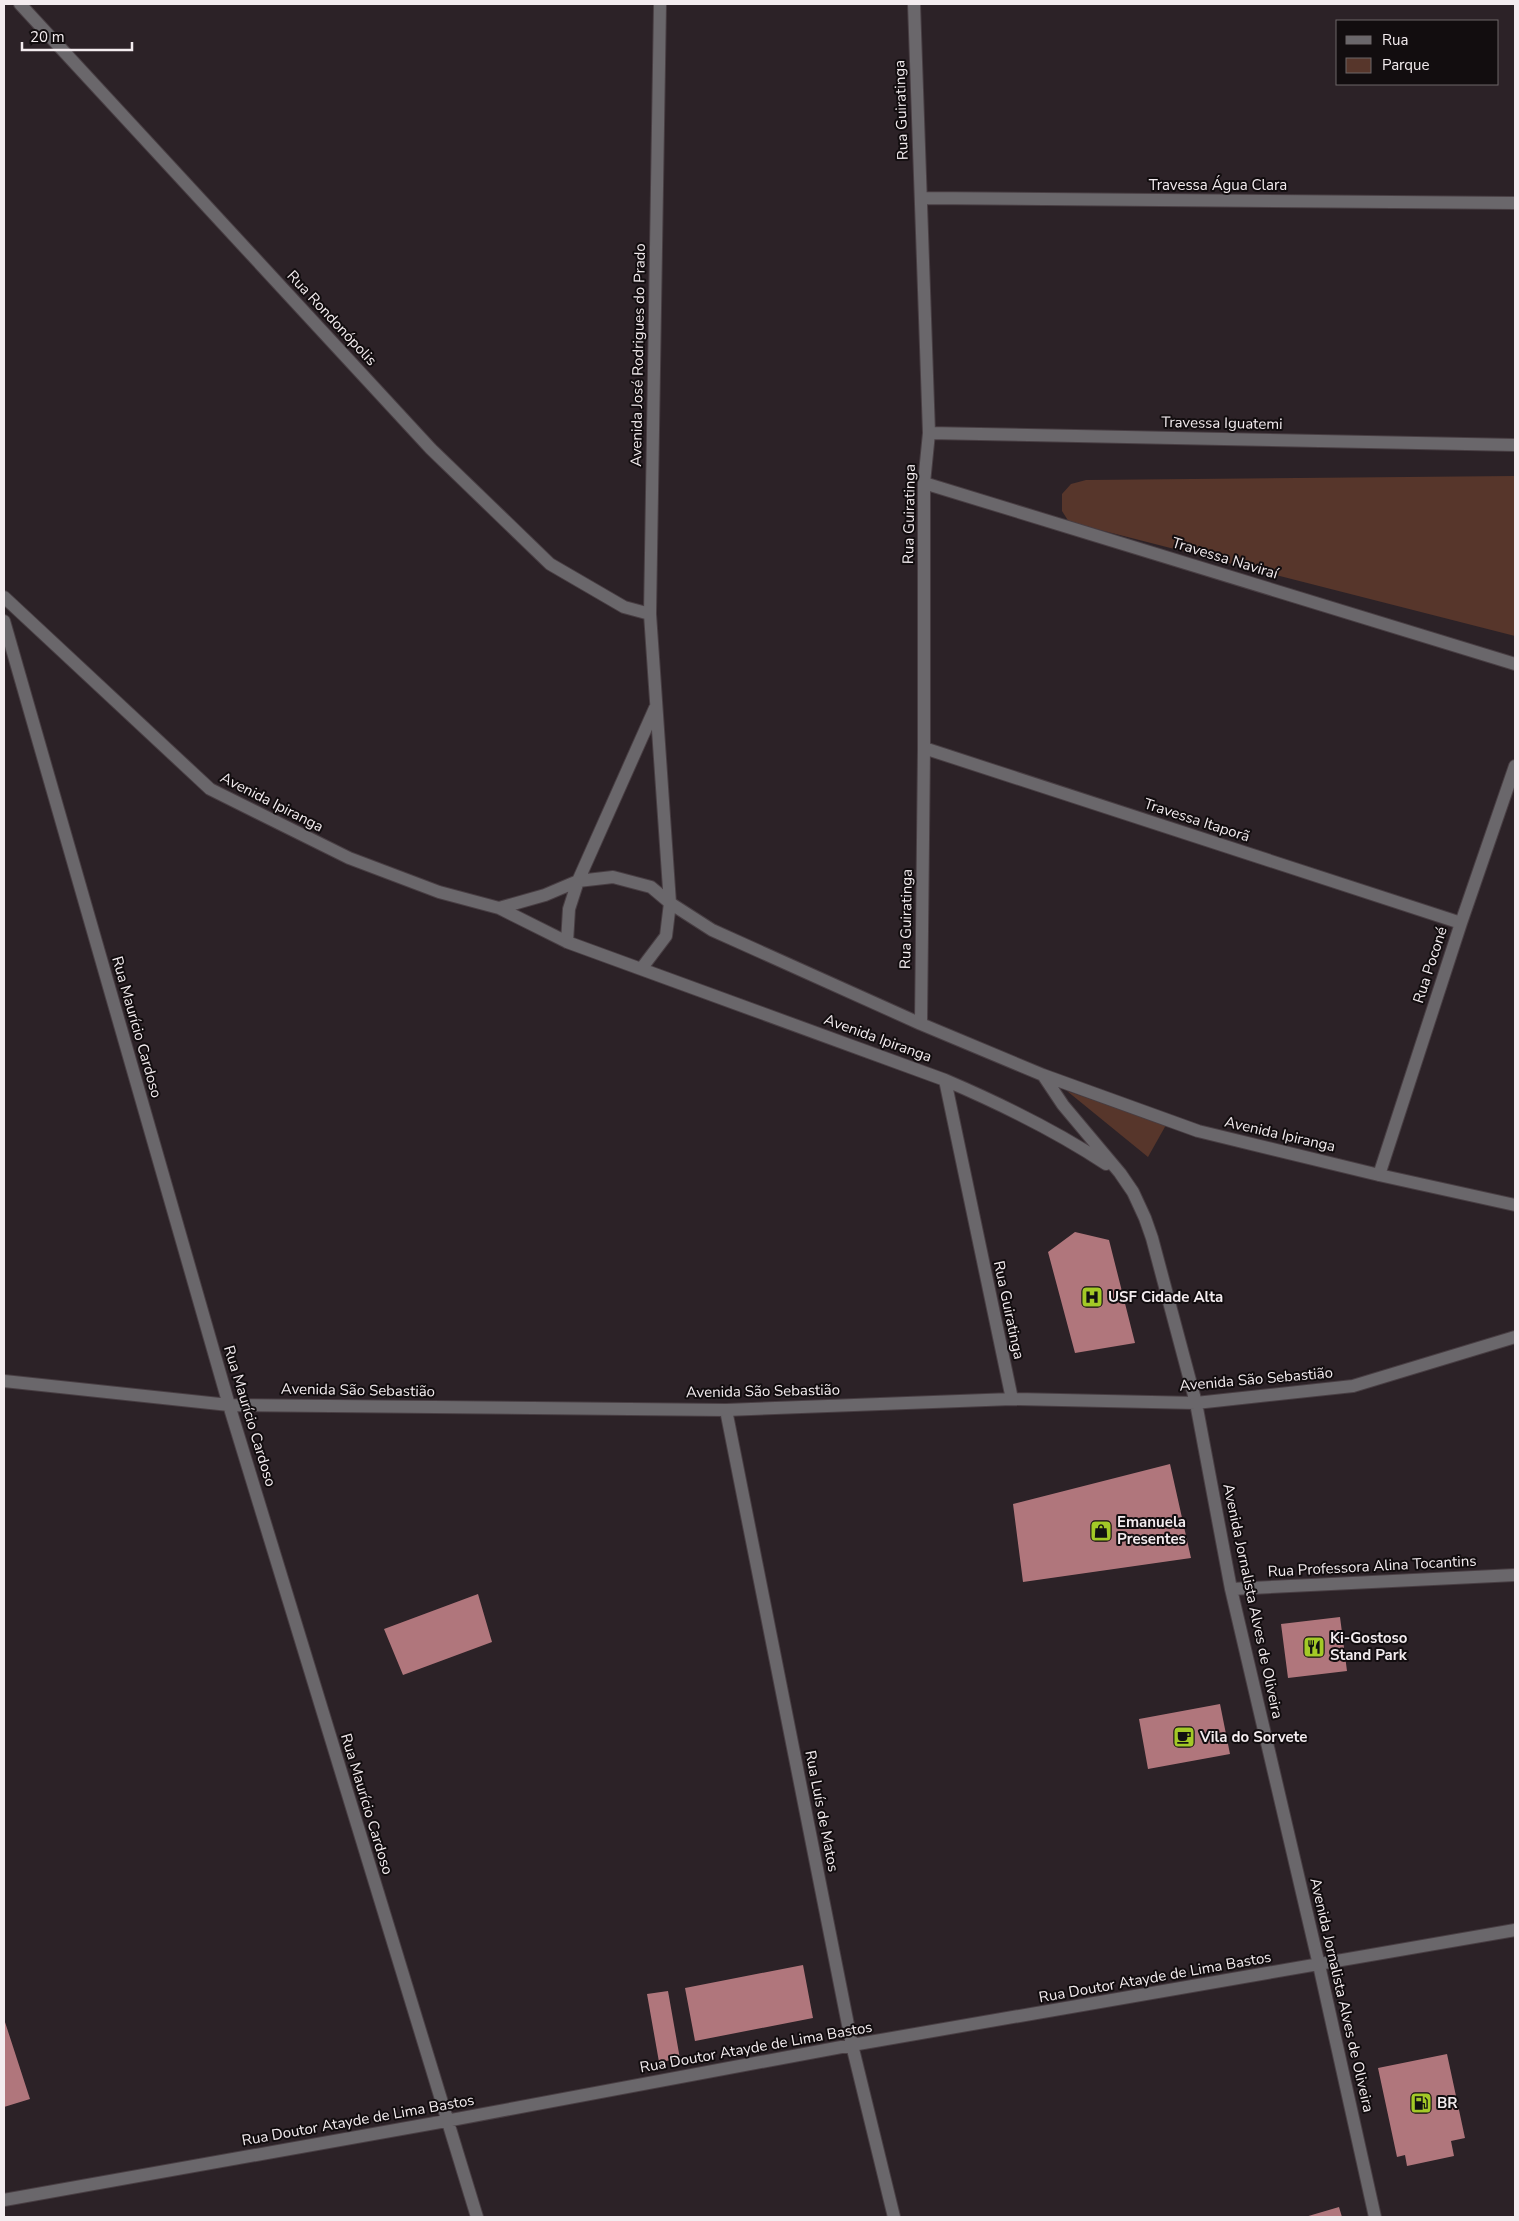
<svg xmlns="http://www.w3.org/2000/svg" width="1519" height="2221" viewBox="0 0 1519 2221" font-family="'Nunito Sans',sans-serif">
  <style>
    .green { fill: #57362b }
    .building { fill: #b0767c }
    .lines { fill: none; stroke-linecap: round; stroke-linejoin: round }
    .minor-casing { stroke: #483e43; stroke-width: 14 }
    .minor { stroke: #6a676b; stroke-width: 12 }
    .labels { text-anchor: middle; stroke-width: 4; stroke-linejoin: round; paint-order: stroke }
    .street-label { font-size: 15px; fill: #f3ecef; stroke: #120d0f }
    .poi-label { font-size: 15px; font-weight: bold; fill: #f3ecef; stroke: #120d0f; text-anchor: start }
  </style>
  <rect width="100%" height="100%" fill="#2c2227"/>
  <path class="green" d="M1515 476V636L1069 522 1062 511V494L1071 484 1086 480Z
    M1067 1091 1166 1125 1148 1157Z"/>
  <path class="building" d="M1075 1232 1109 1240 1135 1343 1075 1353 1048 1252Z
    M1170 1464 1191 1558 1023 1582 1013 1504Z
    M478 1594 492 1642 403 1675 384 1629Z
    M1340 1617 1347 1671 1288 1678 1281 1624Z
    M1220 1704 1230 1754 1148 1769 1139 1719Z
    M803 1965 813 2018 695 2041 685 1988Z
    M668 1991 680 2059 659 2062 647 1994Z
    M4 2019 30 2099 4 2107Z
    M1447 2054 1465 2138 1451 2141 1454 2156 1407 2166 1405 2155 1397 2157 1378 2068Z
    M1339 2207 1342 2217H1305Z"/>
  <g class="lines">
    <g class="minor-casing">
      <path id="minor" d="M20 4 431 449 550 564 624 607 650 614
        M914 4 929 433 924 483V748L921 1024
        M921 198 1515 203
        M929 433 1515 445
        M924 483 1515 664
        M4 597 210 789 349 858 439 892 499 908 545 895 578 881 613 877 651 887 670 903 712 930 921 1024 1043 1075 1198 1131 1379 1175 1515 1205
        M4 621 229 1405 477 2217
        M924 748 1461 923
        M499 908 567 942 945 1080C1001 1104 1055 1130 1106 1164
        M567 942 569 909 578 881 655 708
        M641 969 666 936 670 903 650 614 660 4
        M1043 1075 1063 1105 1120 1173 1133 1192 1145 1218 1152 1238 1196 1403 1231 1589 1319 1965 1375 2217
        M945 1080 1012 1399
        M1379 1175 1461 923 1515 766
        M4 1381 229 1405 726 1410 1012 1399 1196 1403 1353 1386 1515 1337
        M726 1410 852 2045 894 2217
        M1231 1589 1515 1575
        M4 2200 446 2121 852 2045 1515 1930"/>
    </g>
    <use href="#minor" class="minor"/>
  </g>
  <defs>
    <g id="hospital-square" transform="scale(1.125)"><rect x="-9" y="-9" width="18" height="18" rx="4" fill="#a3c927" stroke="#120d0f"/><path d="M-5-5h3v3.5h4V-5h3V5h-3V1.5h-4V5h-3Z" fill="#111"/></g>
    <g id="shop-square" transform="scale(1.125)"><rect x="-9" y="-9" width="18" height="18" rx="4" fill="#a3c927" stroke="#120d0f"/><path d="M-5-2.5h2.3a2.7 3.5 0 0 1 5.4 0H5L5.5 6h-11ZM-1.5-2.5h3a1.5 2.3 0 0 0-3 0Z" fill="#111"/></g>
    <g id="restaurant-square" transform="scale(1.125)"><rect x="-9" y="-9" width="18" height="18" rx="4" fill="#a3c927" stroke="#120d0f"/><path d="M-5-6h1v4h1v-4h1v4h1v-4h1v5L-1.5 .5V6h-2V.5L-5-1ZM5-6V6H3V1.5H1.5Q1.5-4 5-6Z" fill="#111"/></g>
    <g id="cafe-square" transform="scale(1.125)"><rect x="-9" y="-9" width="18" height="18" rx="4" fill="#a3c927" stroke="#120d0f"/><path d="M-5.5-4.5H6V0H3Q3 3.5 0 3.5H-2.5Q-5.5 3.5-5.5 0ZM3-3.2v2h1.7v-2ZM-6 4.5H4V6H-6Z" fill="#111"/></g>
    <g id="fuel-square" transform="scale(1.125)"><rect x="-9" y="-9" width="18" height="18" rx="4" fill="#a3c927" stroke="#120d0f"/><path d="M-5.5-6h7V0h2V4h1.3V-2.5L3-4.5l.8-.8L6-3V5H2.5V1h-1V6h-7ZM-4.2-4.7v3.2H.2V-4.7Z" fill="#111"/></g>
  </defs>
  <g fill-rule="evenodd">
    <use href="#hospital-square" x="1092" y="1297"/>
    <use href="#shop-square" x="1101" y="1531"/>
    <use href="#restaurant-square" x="1314" y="1647"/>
    <use href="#cafe-square" x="1184" y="1737"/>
    <use href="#fuel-square" x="1421" y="2103"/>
  </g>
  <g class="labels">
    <g class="street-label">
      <text transform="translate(901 110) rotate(-92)" y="5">Rua Guiratinga</text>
      <text x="1218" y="190">Travessa Água Clara</text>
      <text transform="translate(332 318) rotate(47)" y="5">Rua Rondonópolis</text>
      <text transform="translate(638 355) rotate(-89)" y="5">Avenida José Rodrigues do Prado</text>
      <text transform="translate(1222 423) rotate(1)" y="5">Travessa Iguatemi</text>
      <text transform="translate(909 514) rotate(-89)" y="5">Rua Guiratinga</text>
      <text transform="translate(1225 558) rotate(17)" y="5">Travessa Naviraí</text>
      <text transform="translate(272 802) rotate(27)" y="5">Avenida Ipiranga</text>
      <text transform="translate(1197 820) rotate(18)" y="5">Travessa Itaporã</text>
      <text transform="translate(906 919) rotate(-89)" y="5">Rua Guiratinga</text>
      <text transform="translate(1430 965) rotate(-72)" y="5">Rua Poconé</text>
      <text transform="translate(137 1027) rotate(74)" y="5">Rua Maurício Cardoso</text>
      <text transform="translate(878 1038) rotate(20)" y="5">Avenida Ipiranga</text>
      <text transform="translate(1280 1134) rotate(13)" y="5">Avenida Ipiranga</text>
      <text transform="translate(1009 1310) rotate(78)" y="5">Rua Guiratinga</text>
      <text transform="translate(1256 1379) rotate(-5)" y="5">Avenida São Sebastião</text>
      <text transform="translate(358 1390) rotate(1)" y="5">Avenida São Sebastião</text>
      <text transform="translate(763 1391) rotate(-1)" y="5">Avenida São Sebastião</text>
      <text transform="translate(250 1416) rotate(73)" y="5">Rua Maurício Cardoso</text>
      <text transform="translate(1372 1566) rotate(-3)" y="5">Rua Professora Alina Tocantins</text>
      <text transform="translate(1253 1601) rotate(78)" y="5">Avenida Jornalista Alves de Oliveira</text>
      <text transform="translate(367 1804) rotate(73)" y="5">Rua Maurício Cardoso</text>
      <text transform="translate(822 1811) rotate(79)" y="5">Rua Luís de Matos</text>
      <text transform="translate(1155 1977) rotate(-10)" y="5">Rua Doutor Atayde de Lima Bastos</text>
      <text transform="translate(1342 1995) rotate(77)" y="5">Avenida Jornalista Alves de Oliveira</text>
      <text transform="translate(756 2047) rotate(-10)" y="5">Rua Doutor Atayde de Lima Bastos</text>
      <text transform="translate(358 2120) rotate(-10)" y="5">Rua Doutor Atayde de Lima Bastos</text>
    </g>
    <g class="poi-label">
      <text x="1108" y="1302">USF Cidade Alta</text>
      <text x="1117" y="1527">Emanuela<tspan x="1117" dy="17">Presentes</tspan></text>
      <text x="1330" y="1643">Ki-Gostoso<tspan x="1330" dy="17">Stand Park</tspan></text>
      <text x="1200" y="1742">Vila do Sorvete</text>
      <text x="1437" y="2108">BR</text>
    </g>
  </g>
  <rect width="1519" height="2221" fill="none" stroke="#f3ecef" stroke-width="10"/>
  <rect x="1336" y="20" width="162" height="65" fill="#120d0f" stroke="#6c6669"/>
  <rect x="1346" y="36" width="25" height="8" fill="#6a676b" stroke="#6c6669"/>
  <text x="1382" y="45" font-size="15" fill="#f3ecef">Rua</text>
  <rect x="1346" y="58" width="25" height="15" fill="#57362b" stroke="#6c6669"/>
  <text x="1382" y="70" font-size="15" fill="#f3ecef">Parque</text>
  <path d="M22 42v8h110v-8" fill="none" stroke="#f3ecef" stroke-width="2.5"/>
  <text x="30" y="42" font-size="15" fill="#f3ecef" stroke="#120d0f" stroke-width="4" paint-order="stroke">20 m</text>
</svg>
